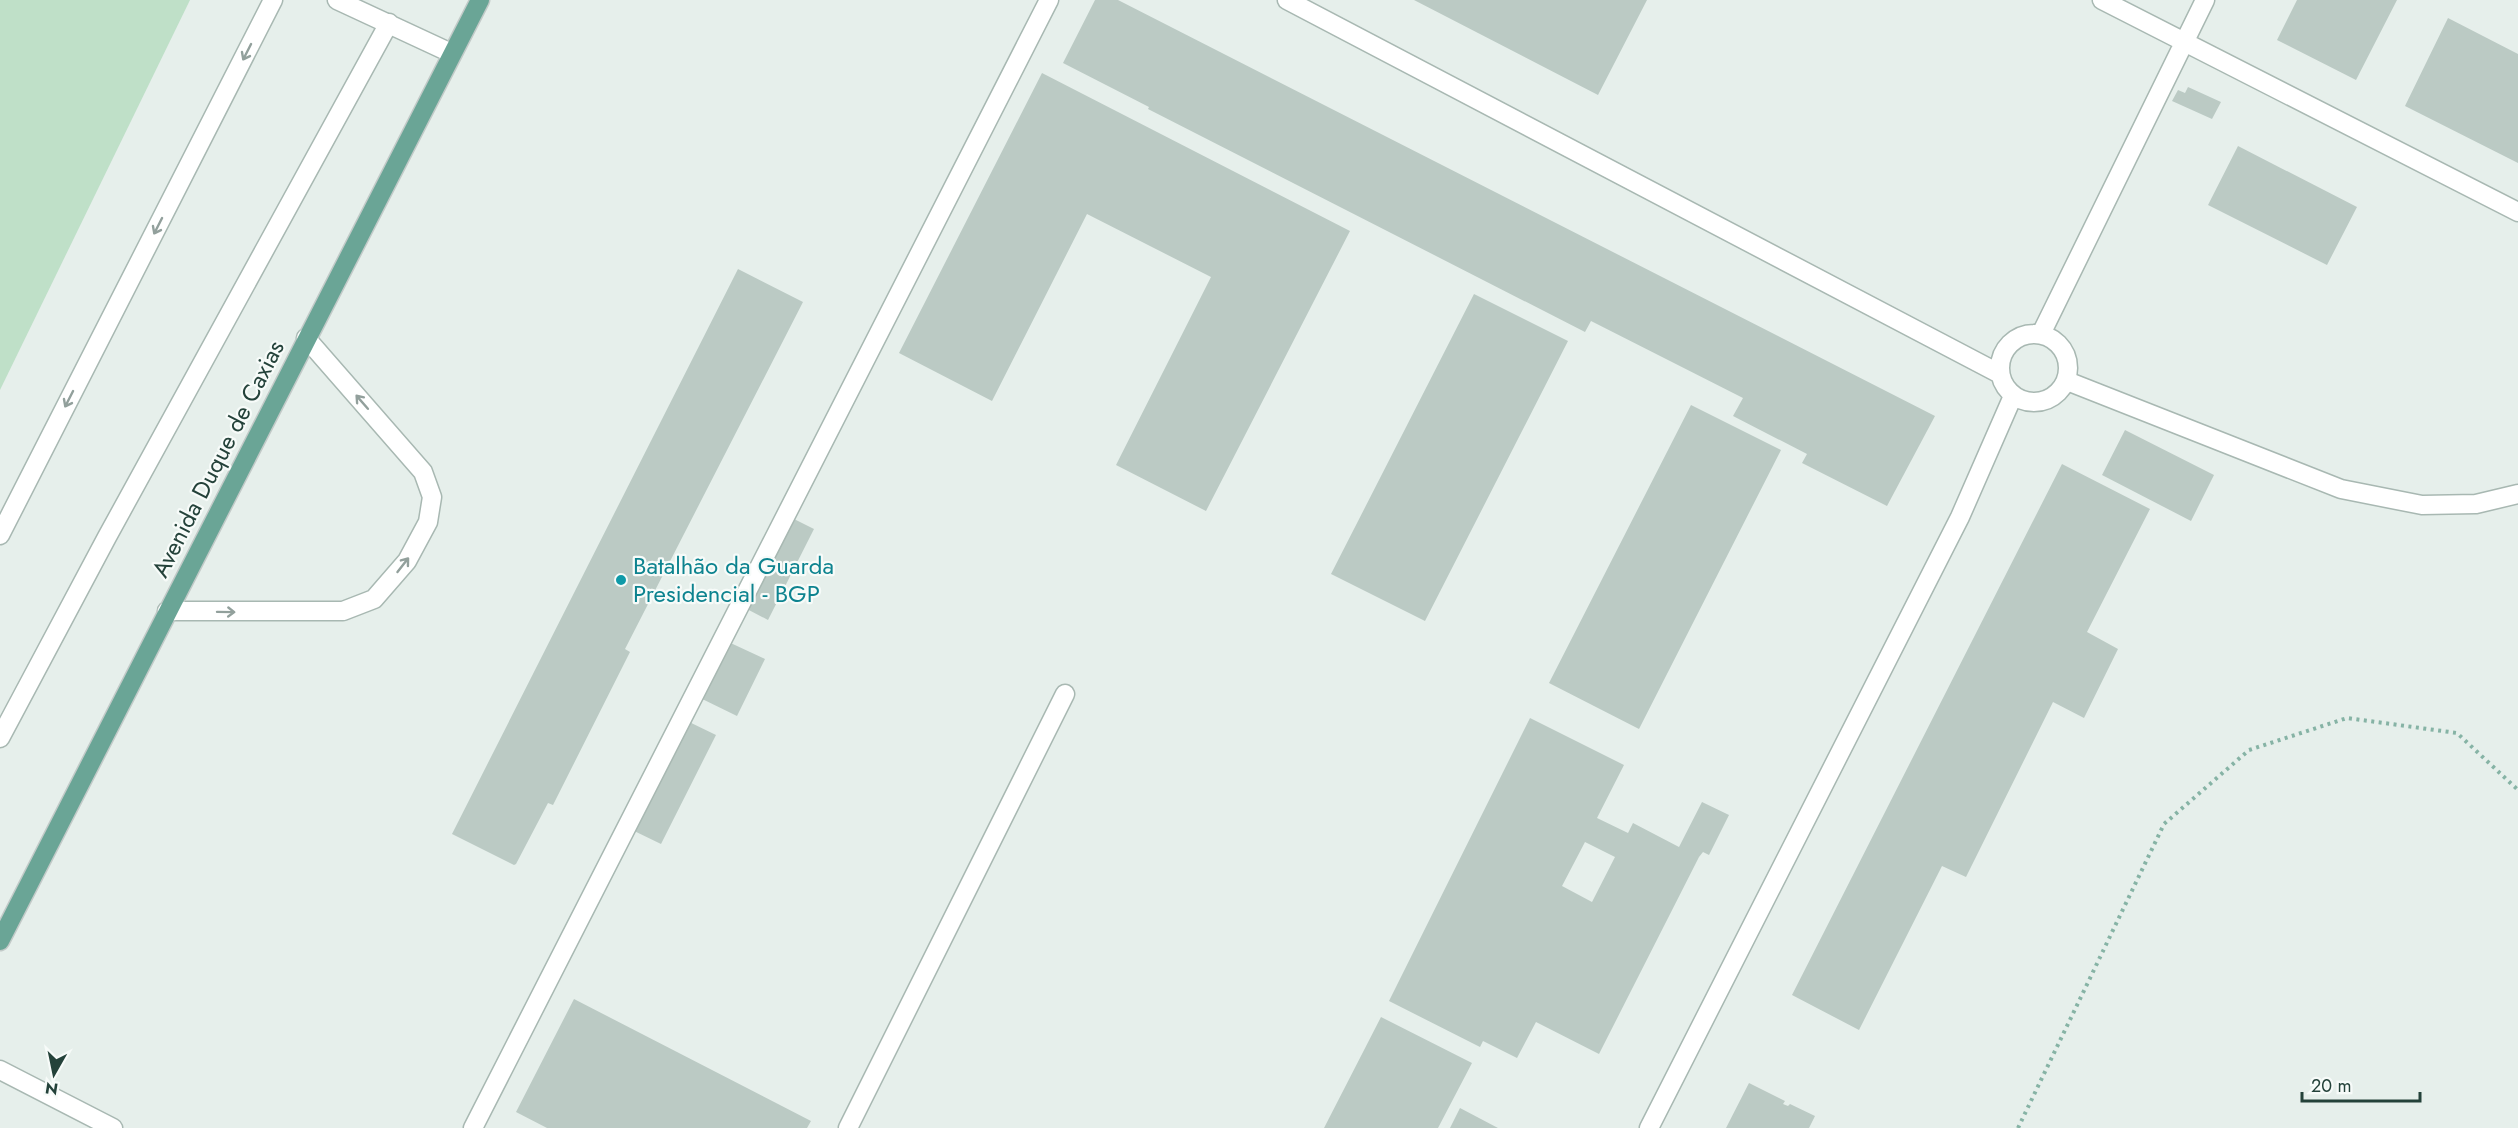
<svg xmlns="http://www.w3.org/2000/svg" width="2518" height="1128" viewBox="0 0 2518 1128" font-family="Jost,sans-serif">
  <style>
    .green { fill: #bfe0c8 }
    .building { fill: #bbcac4; fill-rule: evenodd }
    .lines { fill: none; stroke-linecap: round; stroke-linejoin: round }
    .service-casing { stroke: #a8b8b2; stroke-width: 21 }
    .minor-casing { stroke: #a8b8b2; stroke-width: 21 }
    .primary-casing { stroke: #c2cac8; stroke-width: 21 }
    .path { stroke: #86b3a5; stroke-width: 4; stroke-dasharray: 3 4.5; stroke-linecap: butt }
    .service { stroke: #fff; stroke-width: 18 }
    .minor { stroke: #fff; stroke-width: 18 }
    .primary { stroke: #6aa596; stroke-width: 18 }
    .oneway { stroke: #92a09c }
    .culture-dot { fill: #0f9aa8; stroke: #f7fbf9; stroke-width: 2 }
    .labels { text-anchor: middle; stroke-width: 4.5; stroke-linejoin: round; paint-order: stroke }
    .street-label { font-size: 24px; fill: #24423a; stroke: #f7fbf9 }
    .culture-label { font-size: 24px; fill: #0d838f; stroke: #f7fbf9; text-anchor: start }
  </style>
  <rect width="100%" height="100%" fill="#e6efeb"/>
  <path class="green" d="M0 0H190L0 390Z"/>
  <path class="building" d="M1095 0H1118L1935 416 1887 506 1802 463 1807 454 1733 416 1743 398 1591 321 1585 332 1148 109 1149 107 1063 63Z
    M1414 0H1647L1598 95Z
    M2297 0H2397L2356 80 2277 40Z
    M2448 18 2518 54V163L2405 106Z
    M1042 73 1350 231 1206 511 1116 465 1211 277 1087 214 992 401 899 353Z
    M2188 87 2221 102 2212 119 2172 101 2178 90 2185 93Z
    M2238 146 2357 207 2327 265 2208 205Z
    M738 269 803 302 625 649 630 652 553 805 548 803 516 864 514 865 452 834Z
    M1474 294 1568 341 1425 621 1331 574Z
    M1691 405 1781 450 1639 729 1549 683Z
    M2125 430 2214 475 2191 521 2102 475Z
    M2062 464 2150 509 2087 632 2118 649 2084 718 2053 702 1966 877 1942 866 1859 1030 1792 995Z
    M792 518 814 529 768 620 745 608Z
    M722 639 765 659 737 716 694 695Z
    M1530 718 1624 765 1597 818 1628 833 1633 823 1679 847 1702 802 1729 815 1709 855 1703 852 1699 857 1599 1054 1536 1022 1517 1058 1483 1041 1480 1047 1389 1001ZM1585 842 1615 857 1592 902 1562 886Z
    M683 719 716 735 661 844 628 828Z
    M574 999 811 1121 807 1128H547L516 1112Z
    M1381 1017 1472 1063 1438 1128H1324Z
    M1749 1083 1785 1101 1783 1104 1788 1106 1790 1104 1815 1116 1809 1128H1726Z
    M1460 1108 1498 1128H1450Z"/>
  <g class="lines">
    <g class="service-casing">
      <path id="service" d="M337 0 451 53
        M2067 381 2341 489 2422 505 2476 504 2518 494
        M0 535 273 0
        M167 611H343L374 599 407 561 428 522 432 497 423 472 306 338
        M0 738 107 537 389 23
        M473 1128 1049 0
        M848 1128 1065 694"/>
    </g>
    <g class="minor-casing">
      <path id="minor" d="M1287 0 2000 374
        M2102 0 2518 212
        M2000 368a34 34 0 1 1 68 0a34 34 0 1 1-68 0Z
        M2041 334 2205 0
        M0 1070 113 1128
        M1649 1128 1960 517 2013 396"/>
    </g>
    <g class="primary-casing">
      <path id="primary" d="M0 941 480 0"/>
    </g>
    <path class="path" d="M2018 1128 2164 824 2249 750 2347 718 2457 733 2518 790"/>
    <use href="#service" class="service"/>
    <use href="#minor" class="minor"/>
    <use href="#primary" class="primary"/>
  </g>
  <defs><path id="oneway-shaft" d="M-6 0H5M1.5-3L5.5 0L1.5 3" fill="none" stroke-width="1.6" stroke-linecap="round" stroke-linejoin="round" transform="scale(1.5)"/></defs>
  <g class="oneway">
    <use href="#oneway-shaft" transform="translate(247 52) rotate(117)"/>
    <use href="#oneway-shaft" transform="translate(158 226) rotate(117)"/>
    <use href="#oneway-shaft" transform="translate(69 399) rotate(117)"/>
    <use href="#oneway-shaft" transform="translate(362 402) rotate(-131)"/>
    <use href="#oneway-shaft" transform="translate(403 565) rotate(-52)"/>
    <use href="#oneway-shaft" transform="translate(226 612) rotate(1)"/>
  </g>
  <circle class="culture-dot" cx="621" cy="580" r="6"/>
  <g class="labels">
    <g class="street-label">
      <text transform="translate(218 459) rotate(-63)" y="8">Avenida Duque de Caxias</text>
    </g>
    <g class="culture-label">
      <text x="633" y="574">Batalhão da Guarda<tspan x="633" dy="28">Presidencial - BGP</tspan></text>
    </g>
  </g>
  <g transform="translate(54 1074) rotate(189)" stroke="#f7fbf9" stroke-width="4.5" paint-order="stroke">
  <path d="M0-4.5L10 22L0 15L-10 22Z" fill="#24423a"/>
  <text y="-9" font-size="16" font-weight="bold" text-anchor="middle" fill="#24423a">N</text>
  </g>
  <path d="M2302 1092v9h118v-9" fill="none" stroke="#24423a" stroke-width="3"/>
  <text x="2311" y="1092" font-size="18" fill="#24423a" stroke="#f7fbf9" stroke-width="4.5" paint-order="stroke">20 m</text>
</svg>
